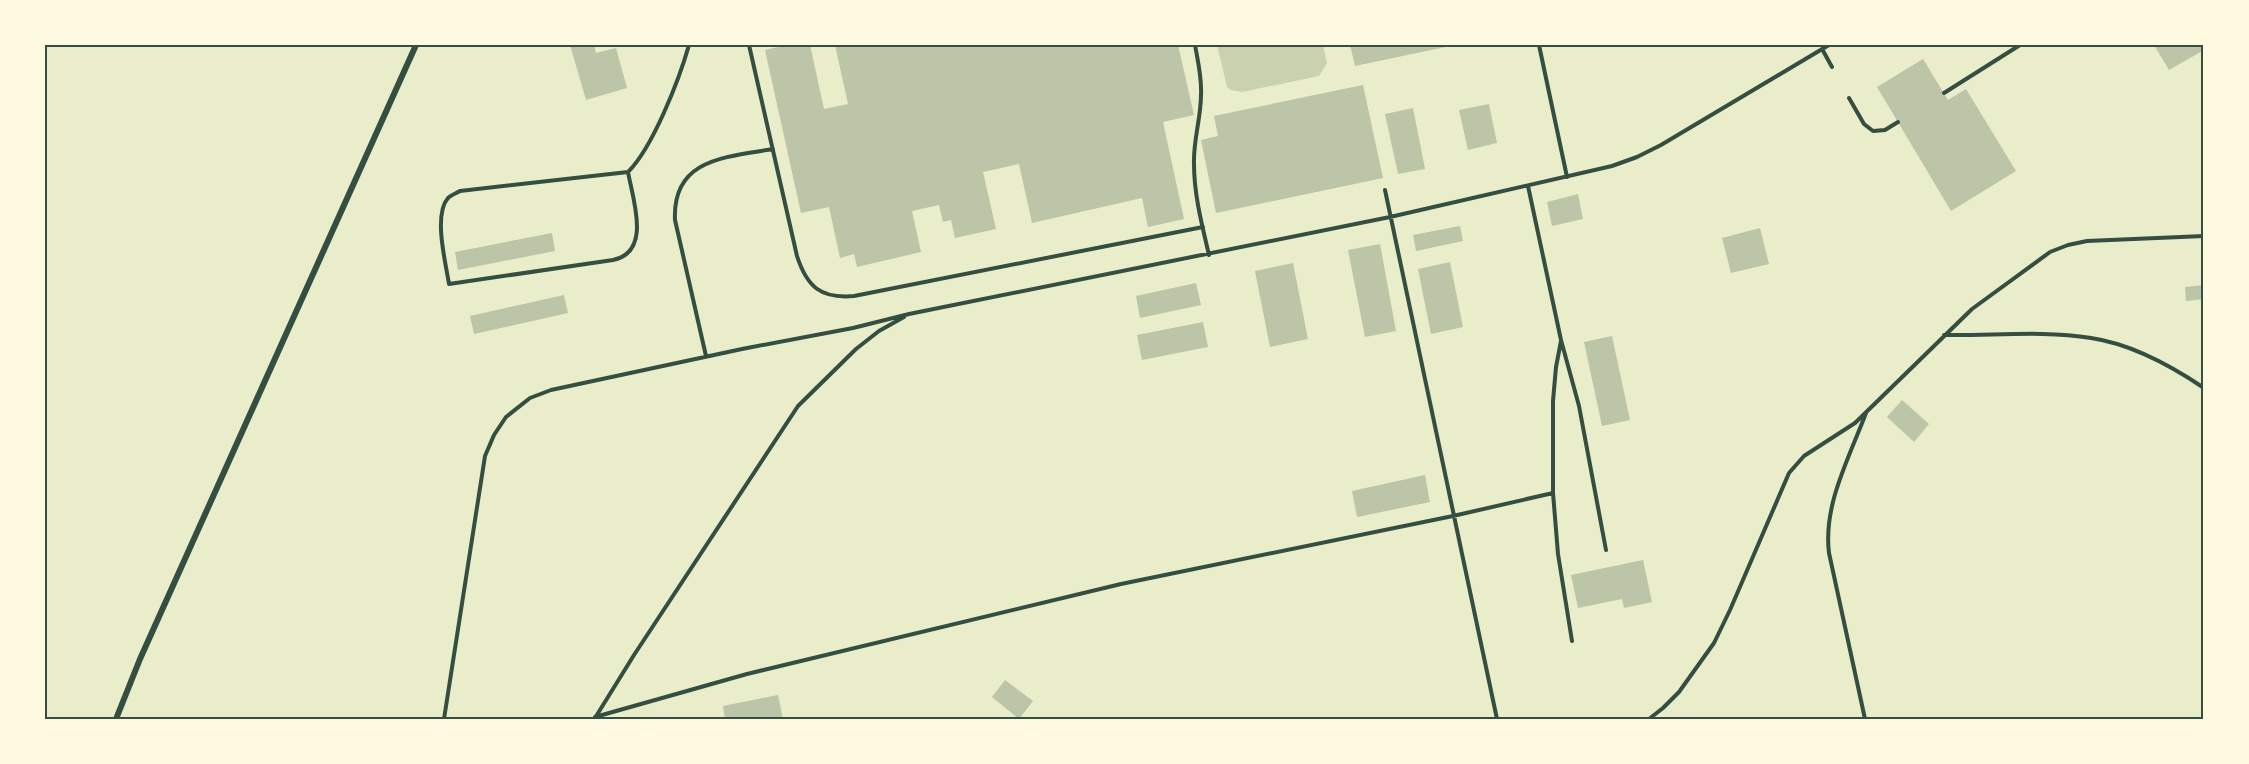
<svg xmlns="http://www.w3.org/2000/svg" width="2249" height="764" viewBox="0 0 2249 764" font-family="Rubik,sans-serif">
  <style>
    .green { fill: #cad2ad }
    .building { fill: #bcc5a7 }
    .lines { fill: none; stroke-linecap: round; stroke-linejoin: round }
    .service { stroke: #344e41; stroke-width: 4 }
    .minor { stroke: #344e41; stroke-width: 6 }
    .neatline { fill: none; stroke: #344e41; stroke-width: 2 }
  </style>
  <rect width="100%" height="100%" fill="#e9edc9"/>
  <path class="green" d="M1217 45H1323L1327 63 1319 76 1242 92 1231 90 1227 87Z"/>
  <path class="building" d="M570 45H594L596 53 616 48 627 88 586 100Z
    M787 45H810L824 109 848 104 835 45H1178L1194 115 1163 122 1184 219 1148 227 1142 198 1032 223 1019 164 983 172 996 229 955 238 951 220 943 222 939 205 912 211 921 252 857 267 854 254 840 258 829 207 801 213 765 50Z
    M1350 45H1450V46L1355 66Z
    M2154 45H2204V50L2169 70Z
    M1923 59 1948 100 1966 89 2016 171 1951 211 1877 87Z
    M1363 85 1383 178 1216 213 1201 140 1218 136 1214 116Z
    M1489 104 1497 143 1468 150 1459 110Z
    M1413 108 1425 169 1398 174 1385 114Z
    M1578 194 1583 219 1552 226 1547 202Z
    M1460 226 1463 241 1416 251 1413 235Z
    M1760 228 1769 264 1731 273 1722 238Z
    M552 233 555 251 458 270 455 252Z
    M1380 244 1396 331 1365 337 1348 250Z
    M1450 262 1463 327 1431 334 1418 269Z
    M1293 263 1308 339 1270 347 1255 271Z
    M1196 283 1201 305 1140 318 1136 296Z
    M2204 285V299L2186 301 2185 287Z
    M564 295 568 313 474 334 470 316Z
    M1203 322 1208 347 1142 360 1137 335Z
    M1612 336 1630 420 1602 426 1584 342Z
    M1902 400 1929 424 1914 442 1887 417Z
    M1425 475 1430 502 1357 517 1352 491Z
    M1643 560 1652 602 1624 608 1622 599 1578 608 1571 575Z
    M1005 680 1033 701 1019 719 992 697Z
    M778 695 783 719H725L723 706Z"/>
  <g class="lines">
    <path class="service" d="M749 45 797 256C807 287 821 299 854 296L1203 227
      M1195 45C1198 62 1202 78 1201 95 1201 118 1193 141 1194 164 1194 195 1202 225 1209 255
      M1539 45 1567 177
      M1822 49 1832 67
      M1944 93 2020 45
      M1849 98 1864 124 1873 131 1885 130 1898 122
      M628 172C633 200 652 252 613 260L449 284C446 264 433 215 448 198 451 195 457 193 460 191L628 172C653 147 679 80 689 45
      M1528 186 1561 340 1579 406 1606 550
      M1385 190 1497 719
      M1944 335C1992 336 2043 330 2091 338 2132 344 2170 365 2204 388
      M1561 341 1556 367 1553 401V493L1558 554 1572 641
      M706 356 675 220C672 158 727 157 773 149
      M595 717 747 674 1121 584 1453 516 1553 493
      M595 718 634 655 798 406 856 349 879 331 904 317
      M444 719 485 456 494 435 506 417 530 398 551 390 742 349 853 328 909 314 1390 217 1612 166 1637 157 1661 145 1829 45
      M1649 719 1663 708 1679 692 1714 643 1730 610 1789 473 1804 456 1855 423 1972 309 2050 252 2068 245 2087 241 2204 236
      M1865 719 1829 553C1823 505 1849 458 1866 413"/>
    <path class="minor" d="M116 719 140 659 416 45"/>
  </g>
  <rect width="2249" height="764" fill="none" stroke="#fefae0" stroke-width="93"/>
  <rect x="46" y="46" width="2156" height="672" class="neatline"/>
</svg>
